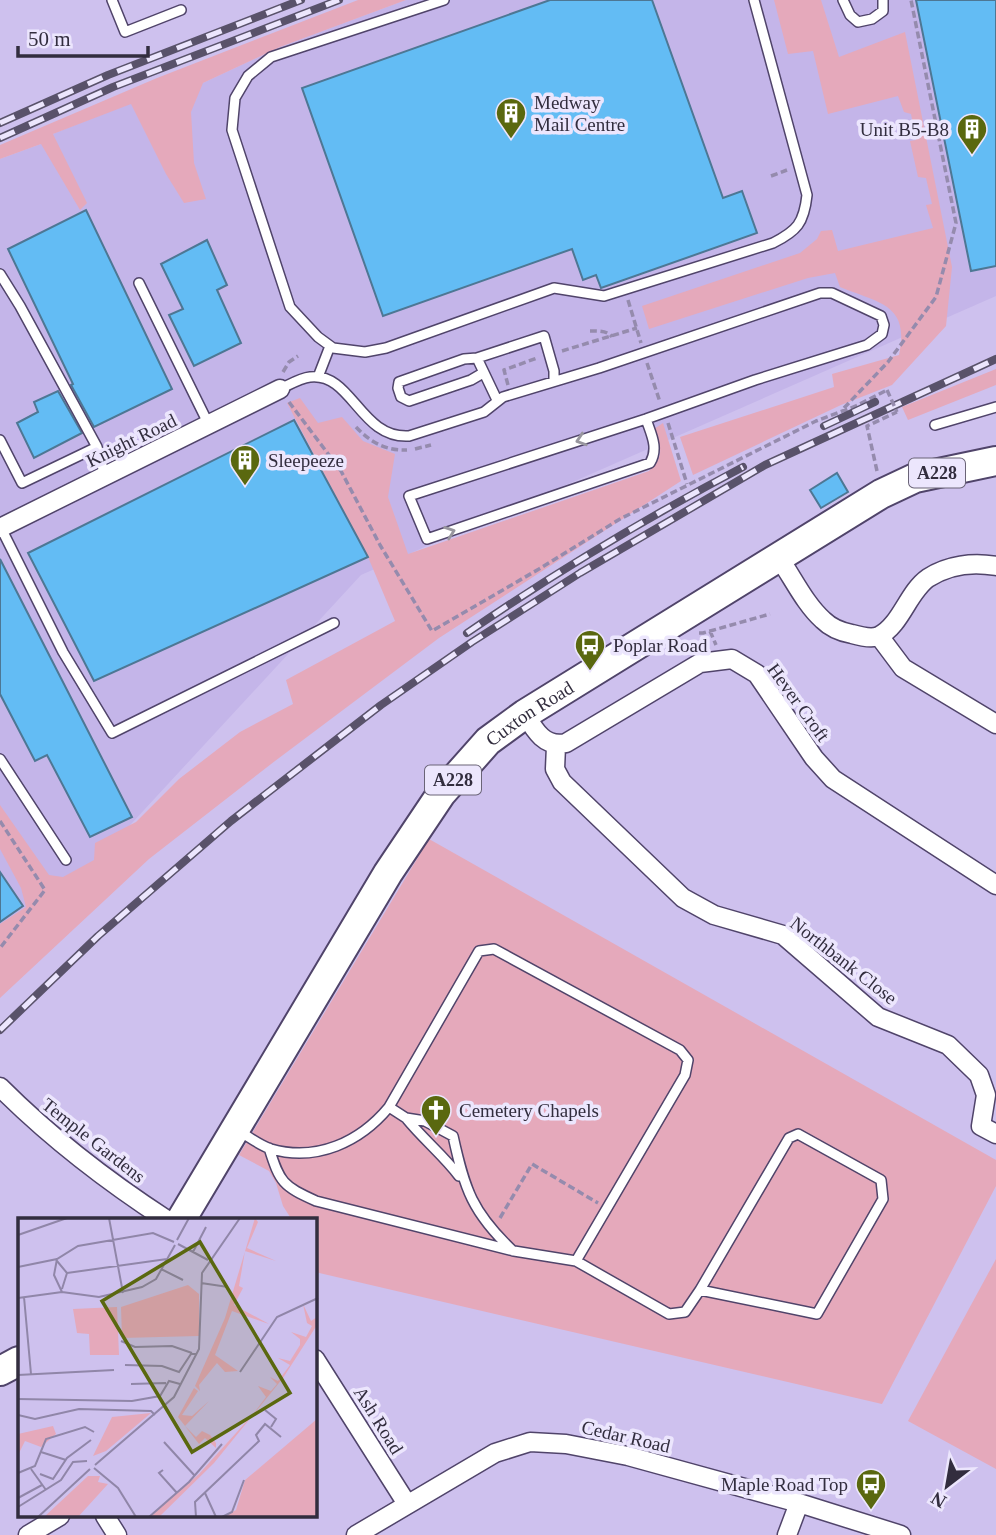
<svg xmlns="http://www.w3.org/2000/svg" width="996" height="1535" viewBox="0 0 996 1535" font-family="Georgia,serif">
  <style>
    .built { fill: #c4b5e9 }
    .green { fill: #e5a9bb }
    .building { fill: #63bcf4; stroke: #4d7794; stroke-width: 2 }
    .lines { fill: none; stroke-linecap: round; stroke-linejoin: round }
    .lane-casing { stroke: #50446a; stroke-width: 12 }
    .street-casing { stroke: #50446a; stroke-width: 21 }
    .primary-casing { stroke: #50446a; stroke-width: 32 }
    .path { stroke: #958bad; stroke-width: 3.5; stroke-dasharray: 7 3.5; stroke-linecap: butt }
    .lane { stroke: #fff; stroke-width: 9 }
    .street { stroke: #fff; stroke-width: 18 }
    .primary { stroke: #fff; stroke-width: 28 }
    .rail-casing { stroke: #59526a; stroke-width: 8 }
    .rail { stroke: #ece6fd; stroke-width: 5; stroke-dasharray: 16; stroke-linecap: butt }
    .path-bridge { stroke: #958bad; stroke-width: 3.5; stroke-dasharray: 7 3.5; stroke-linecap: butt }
    .oneway { stroke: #98969e }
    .labels { text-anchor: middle; stroke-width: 7; stroke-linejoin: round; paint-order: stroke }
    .shield { fill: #ece6fd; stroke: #6a6477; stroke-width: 2 }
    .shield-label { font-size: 18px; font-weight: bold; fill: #322d3e }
    .poi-label { font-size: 19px; fill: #322d3e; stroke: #ece6fd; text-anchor: start }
    .street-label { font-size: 19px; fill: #322d3e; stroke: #ece6fd }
    .inset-road { fill: none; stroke: #9086a8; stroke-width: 2 }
    .view { fill: #5a680f; fill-opacity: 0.15; stroke: #5a680f; stroke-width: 3.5 }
    .inset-edge { fill: none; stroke: #322d3e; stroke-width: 3.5 }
  </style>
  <rect width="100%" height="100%" fill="#cec1ee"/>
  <path class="built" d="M406 0H996V296L361 575 0 966V159L41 144 55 133 131 103 203 83 280 47Z"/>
  <path class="green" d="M358 0H406L280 47 203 83 191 112 194 163 206 199 184 203 166 174 131 104 53 134 87 203 80 210 41 144 0 159V145L157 78Z
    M774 0H821L839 57 905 32 952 267 946 326 892 385 841 405 693 475 680 437 834 387 832 374 899 355C910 304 879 303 840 287L835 273 808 278 649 329 642 306 800 253 817 239 821 231 832 230 838 251 933 228 926 205 932 204 926 178 918 177 910 141 916 140 911 114 904 112 898 96 828 114 813 51 788 54Z
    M996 369V385L908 420 902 407Z
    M300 398 318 423 342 417 363 441 395 454 388 497 408 554 649 471C665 456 661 448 654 429L663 423 681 481 439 638 275 761 149 859 0 998V924L26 907 21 888 0 849V805L49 875 63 877 94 860 95 843 136 822 179 779 240 732 293 704 286 680 395 621 368 557 287 403Z
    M429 839 996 1160V1186L882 1404 315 1272V1220H292L283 1206 276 1183 269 1171 239 1155Z
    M996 1259V1469L908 1421Z"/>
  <path class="building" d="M550 0H652L723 198 742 191 757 233 601 288 596 275 583 280 572 249 383 316 302 88Z
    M916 0H996V266L971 271Z
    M86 210 172 389 94 427 71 385 73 384 8 249Z
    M207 240 227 285 217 290 241 343 194 366 169 315 183 309 161 264Z
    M58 391 82 433 34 458 17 423 38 412 34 402Z
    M294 420 368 557 94 681 28 553Z
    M837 473 848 492 821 508 810 490Z
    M0 559 132 817 90 837 47 755 35 761 0 694Z
    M0 872 23 906 0 922Z"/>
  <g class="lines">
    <g class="lane-casing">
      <path id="lane" d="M112 0 125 32 181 10
        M444 0 271 57 248 76 235 98 232 130 290 307 318 337 333 348 365 352 386 348 554 288 604 296 773 243C797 231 804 223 807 195L754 0
        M843 0 850 15 858 22 872 19 883 11V0
        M0 274 20 306 97 447 105 476
        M139 283 209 425
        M477 358 464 359 399 382 398 388 401 397 409 401 471 380 483 373
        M318 377 330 346
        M280 389C289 385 300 378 310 377 352 372 360 439 409 436L484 412 503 397 599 368 820 293H832L881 316 884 325 882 334 867 345 755 380 646 419 409 496 427 539 650 463C659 448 651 434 646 419
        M497 400 477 358 544 336 554 371V380
        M935 425 996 407
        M0 440 22 483 97 447
        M1 528 63 652 112 733 334 623
        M0 759 66 860
        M389 1107 406 1118 425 1121 453 1136C465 1190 472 1212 513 1251
        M406 1118C423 1139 443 1155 459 1176
        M237 1130C248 1136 259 1145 271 1149 317 1162 360 1142 389 1107L479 951 494 949 680 1050 688 1060 685 1075 576 1261 514 1251 316 1201C283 1186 280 1183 269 1148
        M576 1261 669 1314 685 1312 700 1290 789 1138 798 1134 881 1180 883 1199 817 1314 700 1290"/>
    </g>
    <g class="street-casing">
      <path id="street" d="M0 528 280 389
        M779 558C793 578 805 604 823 620 831 628 841 632 852 634 859 636 872 639 879 636 901 625 908 592 928 578 948 565 973 562 996 566
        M879 636 903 668 996 724
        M525 714C535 731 545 748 566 743L700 663 732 659 757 674 814 758 833 779 996 885
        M556 746 555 769 562 782 683 898 714 915 783 935 878 1017 948 1045 979 1075 986 1095 981 1126 996 1134
        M0 1087C51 1138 107 1181 167 1220
        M315 1359 407 1504
        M105 1516 117 1535
        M28 1535 60 1516
        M356 1535 495 1453 530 1442 566 1444 628 1456 799 1503 901 1535
        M787 1535 799 1503"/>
    </g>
    <g class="primary-casing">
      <g id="primary">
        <path id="s1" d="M181 1220 388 873 441 794 488 741 525 714 881 494 915 478 996 461"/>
        <path d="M0 1371 19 1361"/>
      </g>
    </g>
    <path class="path" d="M771 176 787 170
      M628 300 641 343
      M590 331C597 331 607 330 612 337
      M562 351 637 328
      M647 363 660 402
      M283 372 289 362 298 356
      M508 385 504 370 537 358
      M289 402 341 471 380 545 432 631 539 569 620 519 816 421 856 406 887 390
      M844 408 888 362 936 297 956 223 911 0
      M668 423 687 484
      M356 427C370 442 386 451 407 450
      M415 449 431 445
      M877 471 867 426 897 412
      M710 631 716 645
      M699 633H703L770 614
      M0 821 45 890 0 948
      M500 1218 532 1164 598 1203"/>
    <use href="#lane" class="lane"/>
    <use href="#street" class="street"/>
    <use href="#primary" class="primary"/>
    <g class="rail-casing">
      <path id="rail" d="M0 123 108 75 301 0
        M0 138 113 87 339 0
        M824 426 875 402
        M467 633C556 572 648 517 743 467
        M0 1030 98 936 231 821 381 705 472 642 580 573 765 465 996 359"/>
    </g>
    <use href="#rail" class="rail"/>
    <path class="path-bridge" d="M887 390 897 412"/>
  </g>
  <defs><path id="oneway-chevron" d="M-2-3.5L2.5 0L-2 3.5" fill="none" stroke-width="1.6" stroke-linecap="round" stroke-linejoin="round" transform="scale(1.75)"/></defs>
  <g class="oneway">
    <use href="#oneway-chevron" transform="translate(581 440) rotate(162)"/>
    <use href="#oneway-chevron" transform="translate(450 532) rotate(-19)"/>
  </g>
  <defs>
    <g id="building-pin" transform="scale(1.575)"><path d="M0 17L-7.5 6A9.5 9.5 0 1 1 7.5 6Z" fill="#5a680f" stroke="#ece6fd"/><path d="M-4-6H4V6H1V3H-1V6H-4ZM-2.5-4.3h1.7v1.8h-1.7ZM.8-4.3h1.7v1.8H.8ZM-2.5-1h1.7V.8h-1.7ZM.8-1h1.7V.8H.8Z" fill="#fff"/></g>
    <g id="bus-pin" transform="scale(1.575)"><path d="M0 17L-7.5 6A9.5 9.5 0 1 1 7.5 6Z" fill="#5a680f" stroke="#ece6fd"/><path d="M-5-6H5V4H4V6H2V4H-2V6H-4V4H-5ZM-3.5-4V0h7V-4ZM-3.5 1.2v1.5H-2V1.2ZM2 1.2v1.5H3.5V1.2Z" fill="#fff"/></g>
    <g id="church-pin" transform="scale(1.575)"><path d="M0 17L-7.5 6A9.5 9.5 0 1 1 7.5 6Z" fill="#5a680f" stroke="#ece6fd"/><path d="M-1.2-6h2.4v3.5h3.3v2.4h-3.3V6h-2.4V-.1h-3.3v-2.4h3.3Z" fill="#fff"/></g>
  </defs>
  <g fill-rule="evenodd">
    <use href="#building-pin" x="511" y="113"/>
    <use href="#building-pin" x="972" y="129"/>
    <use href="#building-pin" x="245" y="460"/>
    <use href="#bus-pin" x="590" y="645"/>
    <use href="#church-pin" x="436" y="1110"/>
    <use href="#bus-pin" x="871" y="1484"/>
  </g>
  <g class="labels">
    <g class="shield">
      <rect x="909" y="458.5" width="56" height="29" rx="5"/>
      <rect x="425" y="765.5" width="56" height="29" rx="5"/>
    </g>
    <g class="shield-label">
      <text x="937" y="479">A228</text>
      <text x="453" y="786">A228</text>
    </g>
    <g class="poi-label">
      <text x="534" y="109">Medway<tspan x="534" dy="22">Mail Centre</tspan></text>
      <text x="949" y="136" text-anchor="end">Unit B5-B8</text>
      <text x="268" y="467">Sleepeeze</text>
      <text x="613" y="652">Poplar Road</text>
      <text x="459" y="1117">Cemetery Chapels</text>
      <text x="848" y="1491" text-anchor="end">Maple Road Top</text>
    </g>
    <g class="street-label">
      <text transform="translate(131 440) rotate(-26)" y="7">Knight Road</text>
      <text transform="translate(799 702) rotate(54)" y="7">Hever Croft</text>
      <text dy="7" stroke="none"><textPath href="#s1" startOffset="620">Cuxton Road</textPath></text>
      <text transform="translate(844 960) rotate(38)" y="7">Northbank Close</text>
      <text transform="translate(94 1140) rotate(38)" y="7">Temple Gardens</text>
      <text transform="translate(379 1420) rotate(58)" y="7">Ash Road</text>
      <text transform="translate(626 1436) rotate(13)" y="7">Cedar Road</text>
    </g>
  </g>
  <g transform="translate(18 1218)">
    <rect width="299" height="299" fill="#cec1ee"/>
    <path d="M237 0 240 4 229 30 258 43 227 33 221 68 225 70 216 87 251 106 214 93 197 137 220 153 207 154 199 145 181 167 182 173 177 168 207 100ZM170 67 181 76V118L104 120 103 89ZM285 86 293 103 299 99V107L265 160 196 245 141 299H132L181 256 236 195 248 179 240 168 253 173 259 166 252 159 260 163 272 147 260 140 272 143 282 127V121L273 114 288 119 294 108 289 105ZM99 89 101 137H72L71 116 59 115 55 91ZM176 170 180 173 164 197 174 198 191 183 167 208 178 219 184 213 192 217 198 225V230L187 220 181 226 160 199ZM133 195 88 233 75 238 94 199ZM299 201V299H205L218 292 227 262ZM35 208 38 216 23 229 7 223 0 237V216ZM70 258H82L80 264 90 266 60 299H26Z" fill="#e5a9bb"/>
    <path class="inset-road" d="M91 0 105 75M0 17 49 0M159 22 171 0M160 26 190 42M175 34 188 9M39 41 36 57 44 74M39 43 49 55 44 71M0 49 39 41 60 28 135 15 156 24M143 51 165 62M49 55 149 41M183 65 210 69M6 79 13 156M0 80 44 74 81 79 124 69 138 61 157 27M103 123 117 129 154 128 174 135M107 147 144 148 161 154 173 136H178M222 154 259 99 300 80M0 157 96 152M113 166 148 165M0 181 114 183 142 178 151 163 162 166M247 192 258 201 253 209M0 197 17 201 61 191 133 193 137 197M146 224 177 258M23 234 48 242M77 247 156 179 181 131 184 55 222 0M76 250 100 270 118 299M13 251 28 272M145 252 141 255 159 275M0 255 17 248 28 221 67 209 76 214M22 256 35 261 49 240 73 222M187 275 198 299M0 280 24 267M0 289 43 262 55 244 69 243M20 299 72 251M131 299 171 264 204 226M178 299 177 284 241 223 238 217 247 206 263 219M204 299 214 294 226 262"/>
    <path class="view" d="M182 24 272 175 174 234 84 83Z"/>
    <rect width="299" height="299" class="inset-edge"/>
  </g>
  <g transform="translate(947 1486) rotate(211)" stroke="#ece6fd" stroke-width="5" paint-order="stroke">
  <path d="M0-5L12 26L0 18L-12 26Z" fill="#322d3e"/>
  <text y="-10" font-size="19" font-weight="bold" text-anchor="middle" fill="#322d3e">N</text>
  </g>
  <path d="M18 46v10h130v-10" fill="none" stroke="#322d3e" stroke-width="3.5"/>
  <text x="28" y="46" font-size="21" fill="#322d3e" stroke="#ece6fd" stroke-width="5" paint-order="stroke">50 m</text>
</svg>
